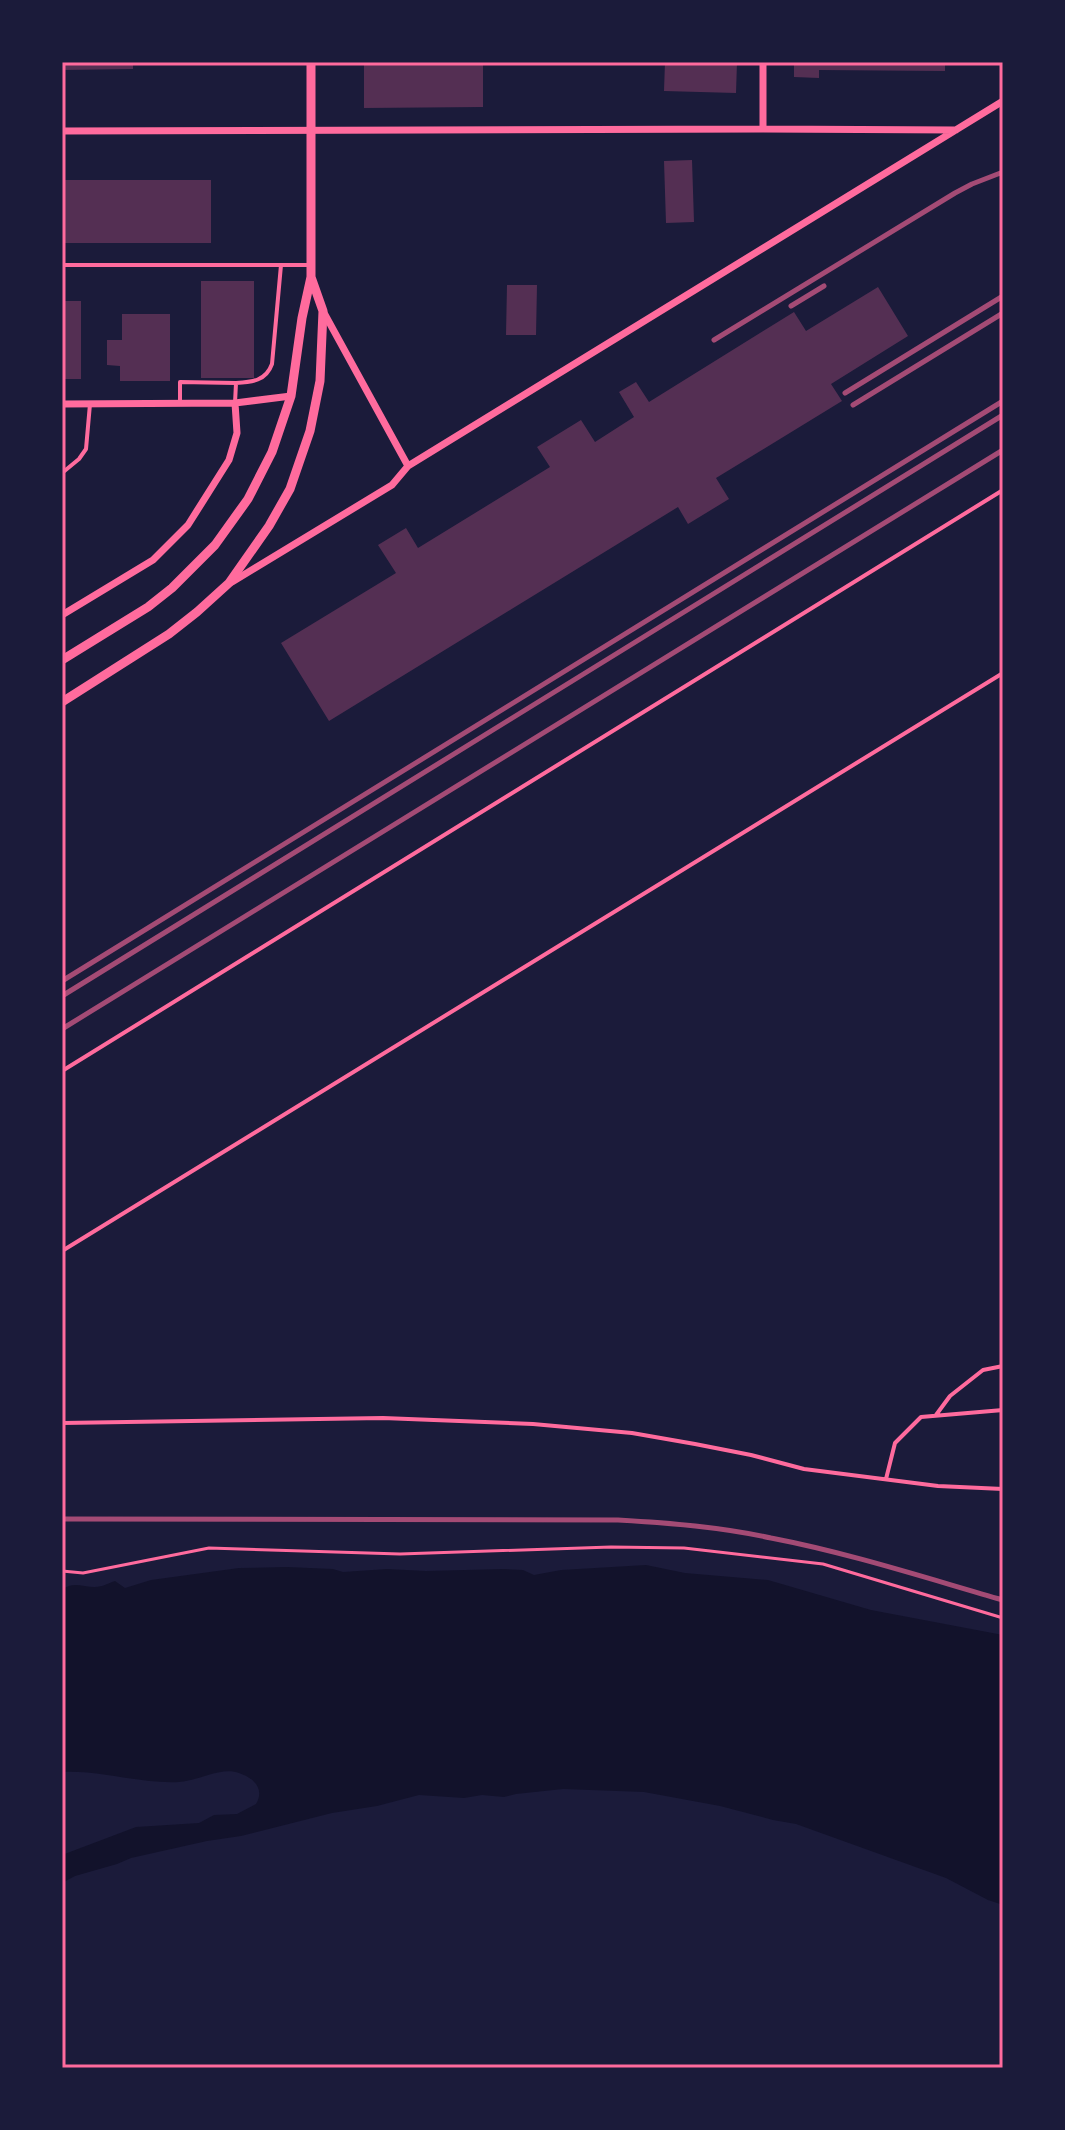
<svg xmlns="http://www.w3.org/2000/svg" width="1065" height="2130" viewBox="0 0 1065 2130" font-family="Inter,sans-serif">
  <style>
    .water { fill: #12122b }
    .building { fill: #542f53 }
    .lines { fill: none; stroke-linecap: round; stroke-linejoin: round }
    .path { stroke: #ff6b9d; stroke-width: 3 }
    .service { stroke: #ff6b9d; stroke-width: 4 }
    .minor { stroke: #ff6b9d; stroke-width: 7 }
    .tertiary { stroke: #ff6b9d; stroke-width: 9 }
    .rail { stroke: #a44b75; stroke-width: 5 }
    .neatline { fill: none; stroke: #ff6b9d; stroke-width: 3 }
  </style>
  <rect width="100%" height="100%" fill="#1b1b3a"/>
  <path class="water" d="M646 1565 685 1573 768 1580 871 1610 1003 1635V1905L988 1900 946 1878 796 1824 773 1820 720 1806 644 1792 563 1789 516 1794 504 1797 482 1795 464 1798 419 1795 377 1806 332 1813 241 1836 207 1841 131 1858 117 1864 75 1876 62 1883V1855L136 1827 199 1823 214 1815 237 1814 256 1804C265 1789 254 1778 239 1773 221 1766 198 1781 179 1782 140 1784 101 1770 62 1772V1590C73 1581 82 1587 95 1587 102 1587 109 1583 115 1581L125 1588 151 1580 239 1568 287 1567 333 1569 343 1572 387 1569 426 1571 503 1569 523 1570 534 1575 561 1570Z"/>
  <path class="building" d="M62 62H133V69L62 70Z
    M364 62H483V107L364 108Z
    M665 62H737L736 93 664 91Z
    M794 62H945V71L819 70V78L794 77Z
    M692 160 694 222 666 223 664 161Z
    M62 180H211V243H62Z
    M201 281H254V378H201Z
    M507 285H537L536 335H506Z
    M878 287 908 336 831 384 842 401 716 478 729 499 688 524 678 507 329 721 281 643 396 573 378 545 406 528 418 548 550 467 537 447 581 420 595 442 634 417 619 392 636 382 649 402 794 312 806 331Z
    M62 301H81V379H62Z
    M122 314H170V381H120V366L107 365V340H122Z"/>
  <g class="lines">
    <path class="path" d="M62 1571 83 1573 209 1548 400 1554 611 1547 684 1548 823 1564 1003 1618"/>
    <path class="service" d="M62 265H311
      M235 403 236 383C252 382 266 381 272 364L281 265
      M180 404V382L236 383
      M62 473 79 459 86 449 90 404
      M62 1071 1003 490
      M62 1251 1003 673
      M936 1415 950 1396 983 1370 1003 1366
      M62 1423 383 1418 533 1424 632 1433 695 1444 751 1455 804 1469 938 1486 1003 1489
      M886 1479 895 1443 921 1417 1003 1410"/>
    <path class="minor" d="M763 129V62
      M62 131 763 129 956 130
      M323 311 408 466
      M62 404 235 403 291 396
      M232 582 392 485 408 466 1003 101
      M62 615 153 560 188 525 229 460 237 433 235 403"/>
    <path class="tertiary" d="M62 660 148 607 172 588 215 545 248 499 272 452 291 396 302 318 311 277V62
      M62 702 169 634 197 612 229 583 269 526 290 489 310 431 320 381 323 311 311 277"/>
    <path class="rail" d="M791 306 824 286
      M714 340 955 193 972 184 1003 172
      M845 393 1003 296
      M853 405 1003 313
      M62 981 1003 401
      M62 996 1003 415
      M62 1029 1003 450
      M62 1519 618 1520C670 1523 721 1527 771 1538 849 1553 926 1578 1003 1600"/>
  </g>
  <rect width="1065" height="2130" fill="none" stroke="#1b1b3a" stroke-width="128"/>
  <rect x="64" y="64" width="937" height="2002" class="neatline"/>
</svg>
